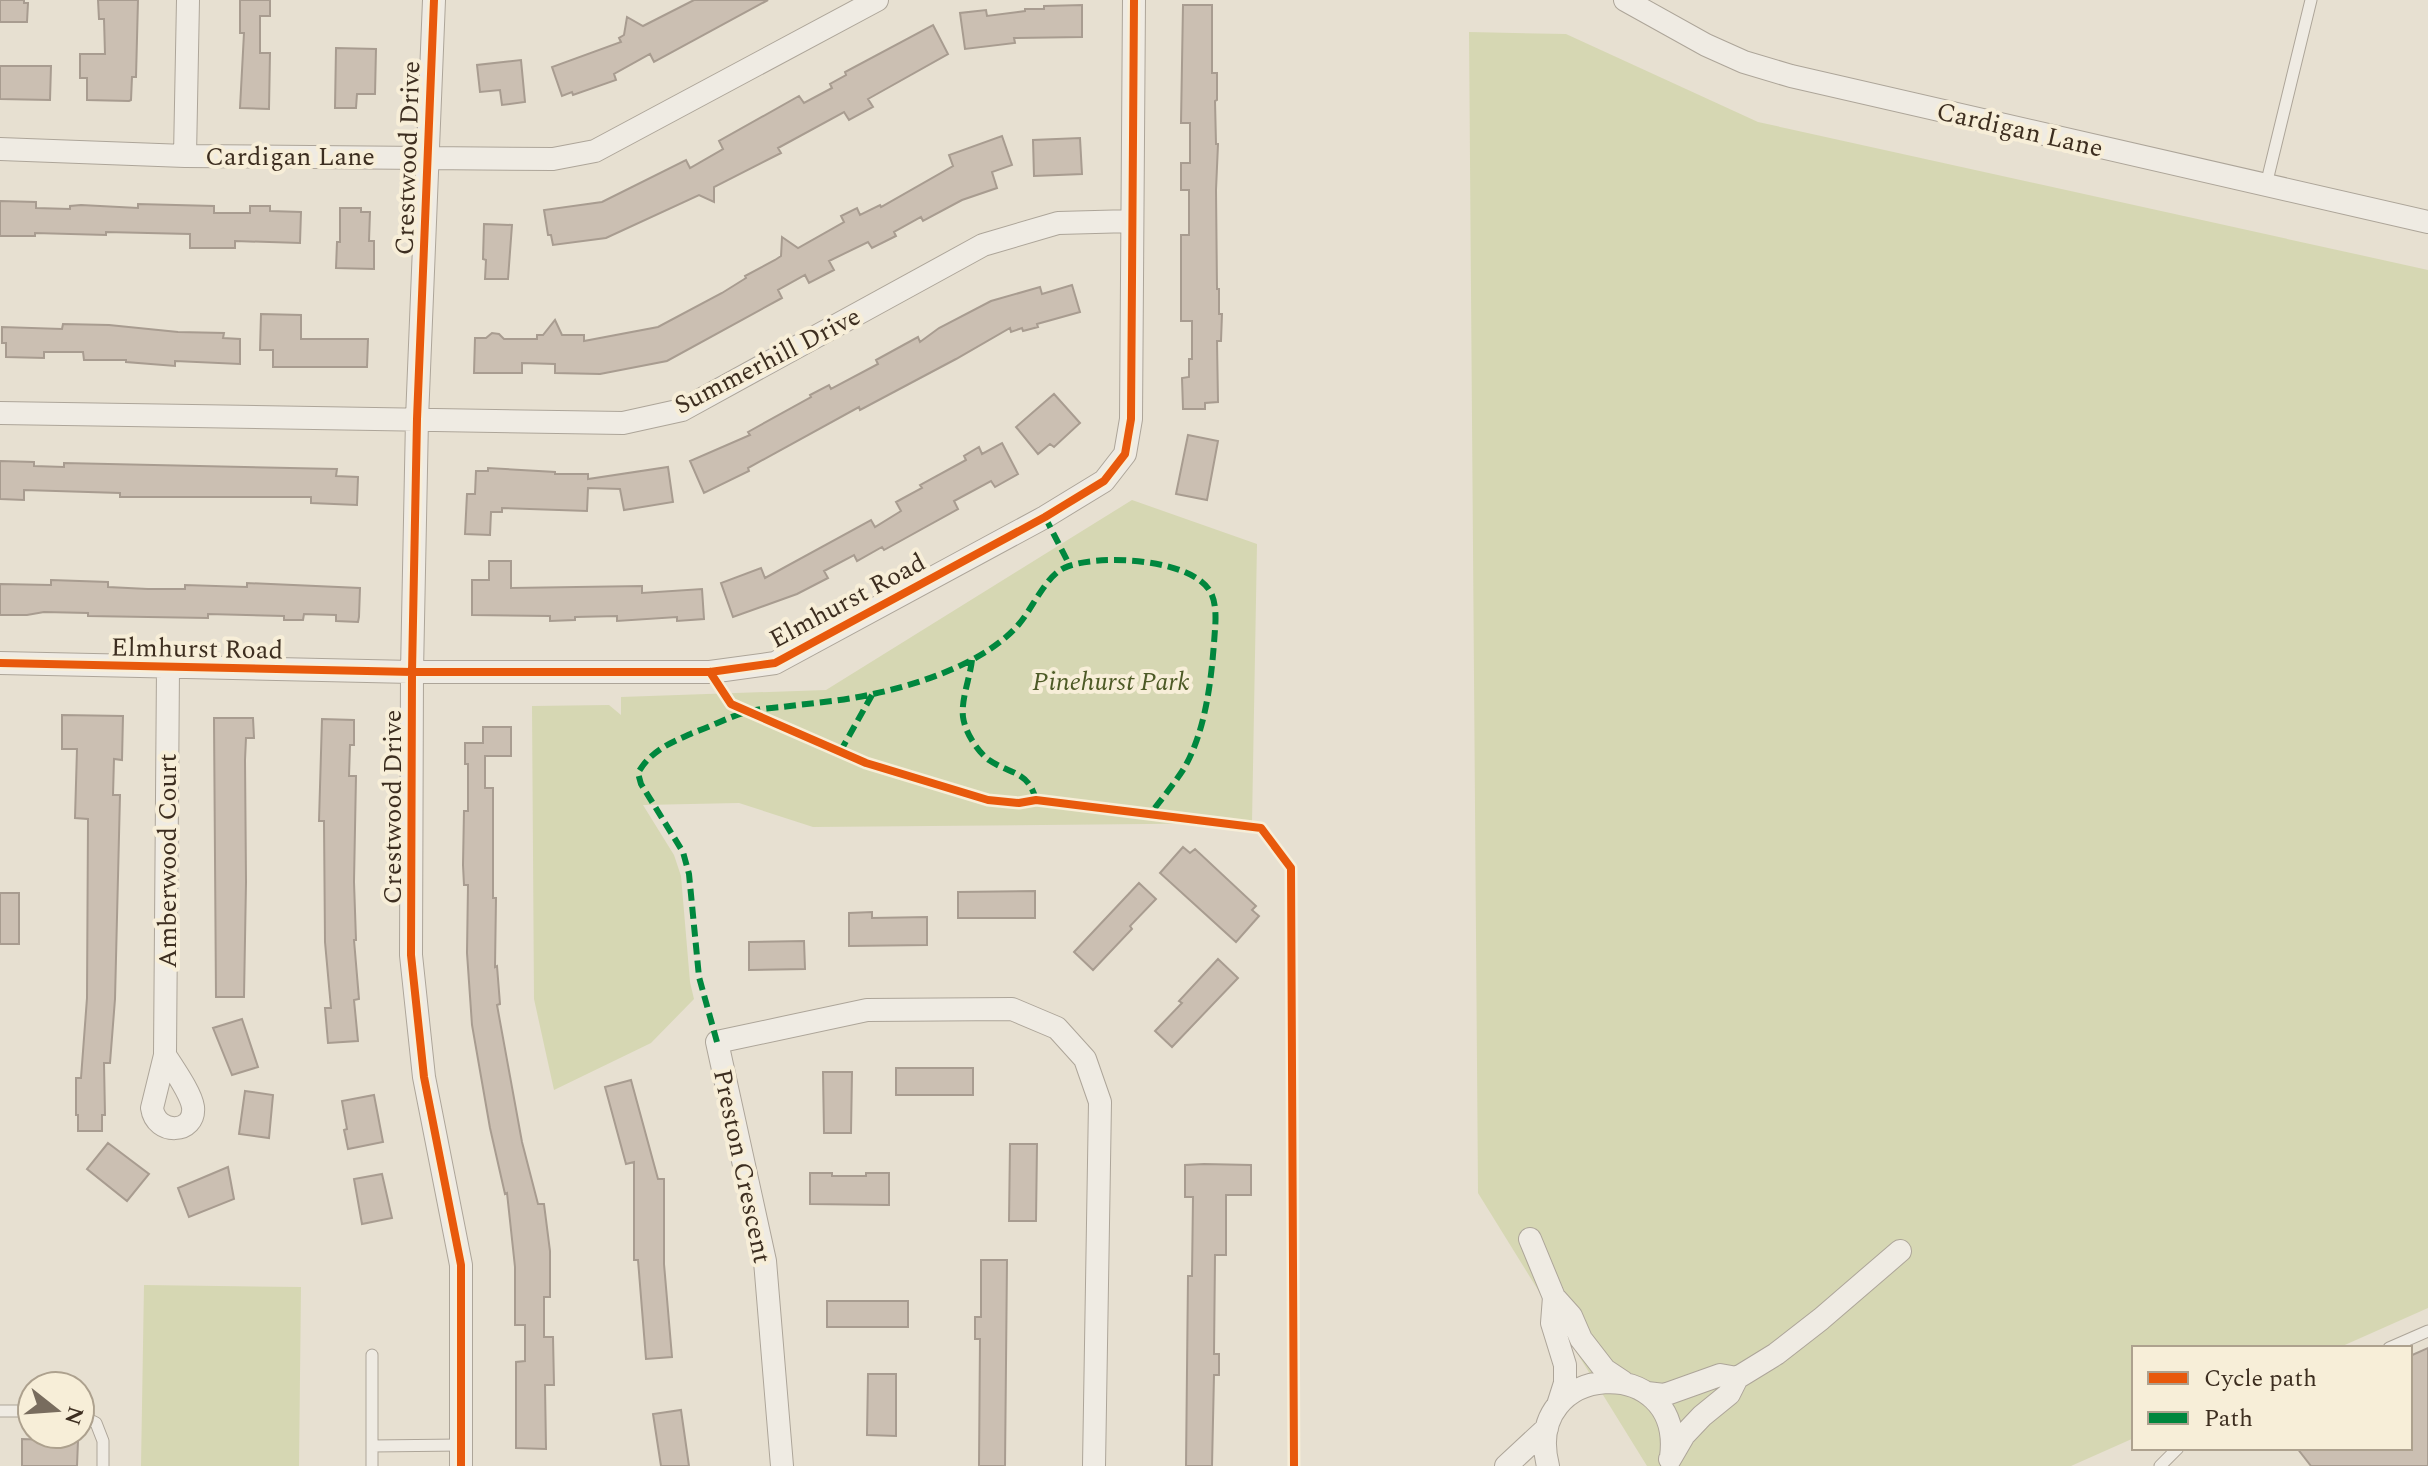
<svg xmlns="http://www.w3.org/2000/svg" width="2428" height="1466" viewBox="0 0 2428 1466" font-family="Spectral,serif">
  <style>
    .green { fill: #d6d7b3 }
    .building { fill: #cbbfb2; stroke: #a89c90; stroke-width: 2 }
    .lines { fill: none; stroke-linecap: round; stroke-linejoin: round }
    .service-casing { stroke: #ada599; stroke-width: 13 }
    .minor-casing { stroke: #ada599; stroke-width: 24 }
    .service { stroke: #efebe3; stroke-width: 11 }
    .minor { stroke: #efebe3; stroke-width: 22 }
    .quiet { stroke: #00873e; stroke-width: 6; stroke-dasharray: 12 6; stroke-linecap: butt }
    .cycleway-casing { stroke: #f7eed8; stroke-width: 13 }
    .cycleway { stroke: #e8590c; stroke-width: 8 }
    .labels { text-anchor: middle; stroke-width: 8; stroke-linejoin: round; paint-order: stroke }
    .street-label { font-size: 26px; fill: #3d2e20; stroke: #f7eed8 }
    .park-label { font-size: 26px; font-style: italic; fill: #4d5a26; stroke: #f7eed8 }
  </style>
  <rect width="100%" height="100%" fill="#e7e0d1"/>
  <path class="green" d="M1469 32 1566 34 1758 122 2428 270V1308L2338 1348H2134V1438L2071 1466H1647L1478 1193Z
    M1132 500 1257 544 1252 823 813 827 739 803 643 805 674 855 681 876 690 982 694 999 651 1043 554 1090 534 999 532 706 609 705 621 715V697L826 690Z
    M144 1285 301 1287 299 1466H141Z"/>
  <path class="building" d="M0 0H24V3H28L27 22H0Z
    M98 0H138L136 77H132L131 100 129 101 87 100V78H80V54H105L104 19H99Z
    M240 0H270V16H260V53H270L269 109 240 108 244 33H240Z
    M694 0H768L654 62 650 54 614 74 616 80 573 95 572 92 562 96 552 67 621 42 619 38 624 35 627 17 643 26Z
    M1082 5V37L1014 38 1015 43 965 49 960 13 986 10 987 16 1025 11V9H1044V6Z
    M1183 5H1212V73H1217V100L1215 101 1216 144H1218L1216 190 1217 289H1219V314H1222L1221 341H1217L1218 402 1205 403V409H1183L1182 378 1189 377V359H1192V321H1181V235H1189V190H1181V163H1190V123H1181Z
    M933 25 948 54 868 99 873 107 849 120 844 112 778 148 781 153 714 187V202L699 195 606 238 553 245 551 235H548L544 210 602 202 686 160 690 168 723 149 719 141 799 96 804 103 832 88 830 84 846 75 845 72Z
    M336 48 376 49 375 94H357L356 108H335Z
    M521 60 525 102 502 105 500 90 480 92 477 65Z
    M0 66H51L50 100 0 99Z
    M1002 136 1012 165 992 172 997 188 962 200 923 221 921 217 894 232 896 236 872 248 868 242 829 261 834 270 809 283 805 275 778 290 782 298 667 361 600 374 555 373V364L522 363V373H474L475 338H486L492 333 499 334 504 339H537V335H543L555 320 562 335H584V341L658 327 722 293 746 278 745 276 775 260 781 256 782 237 798 248 844 222 841 216 857 208 860 215 880 205 881 207 953 166 949 155Z
    M1080 138 1082 174 1034 176 1033 140Z
    M0 201 36 202V208L70 209V206L81 205 138 208V204L214 206V213H250V206H270V211L301 212 300 243 235 241V248H190V234L106 232V235L35 233V236H0Z
    M340 208H361V212H370L369 241H374V269L336 268 337 242H340Z
    M484 224 512 225 508 279H485L486 260 483 259Z
    M1072 285 1080 312 1037 324 1038 327 1023 331 1022 328 1011 332 1010 328 956 359 860 410 859 407 748 468 749 471 704 493 690 461 750 435 748 432 811 397 810 395 829 385 831 389 878 364 876 360 918 337 920 342 939 328 991 301 1040 287 1042 294Z
    M261 314 301 315V339H368L367 367H273V350H260Z
    M63 324 109 325 178 332 224 333 223 338 240 339V364L175 361V366L126 362V360H84L83 352H44V358L6 357V343H2V327L62 329Z
    M1054 394 1080 423 1054 447 1050 444 1038 454 1016 427Z
    M1188 435 1218 441 1207 500 1176 494Z
    M1002 443 1018 474 995 487 991 481 954 501 958 509 884 550 882 547 857 561 854 555 824 571 828 578 797 594 733 617 721 583 761 568 765 578 871 520 875 527 901 511 896 502 922 488 920 485 966 460 964 456 979 447 982 454Z
    M0 461 34 462V466L64 467V463L337 469 336 476 358 477 357 505 311 503V497H120V493L24 490V500L0 499Z
    M668 467 673 502 624 510 620 489 588 488 587 511 502 508V512H491L490 535 465 534 467 494H475L476 471H488V468L555 472V474H588V479Z
    M489 561H511V588L642 586V593L702 589 704 619 677 621V617L617 621V616L575 617V620L550 621V616L472 615V580H489Z
    M51 580 108 582V587L148 589H185V585L247 587V583L360 588 359 617 358 622 336 621V615L304 614 303 620H284V616L208 614V618L88 616V613L44 612 27 615H0V584L51 585Z
    M62 715 123 716 122 760 114 759 113 795H120L115 999 110 1063H104L105 1115H102V1131H78V1115H76V1078H81L87 998 88 819 75 818 77 749H62Z
    M214 718H253L254 738H246L245 760 246 882 244 997H216Z
    M322 719 354 720V745H350L349 776H356L354 882 356 940H354L359 999 354 1000 358 1041 328 1043 325 1008H331L325 942 324 821H319Z
    M483 727H511V756H485V788H493V898H496L495 967 497 966 500 1004 497 1005 522 1142 538 1204H544L550 1251V1297H544V1337H553L554 1385H545L546 1449 516 1448V1362L525 1361V1325H515V1267L507 1193 505 1194 490 1128 472 1025 467 953 468 885H464L463 865 464 811H468V764H465V743H483Z
    M1183 847 1190 853 1195 849 1256 906 1252 910 1259 916 1236 942 1160 873Z
    M1139 883 1156 899 1130 926 1132 929 1093 970 1074 952Z
    M1035 891V918H958V892Z
    M0 893H19V944H0Z
    M872 912V918L927 917V945L849 946V913Z
    M804 941 805 969 749 970V942Z
    M1218 959 1238 978 1172 1047 1155 1031 1182 1003 1179 1001Z
    M242 1019 258 1067 232 1075 213 1028Z
    M896 1068H973V1095H896Z
    M823 1072H852L851 1133H824Z
    M631 1080 658 1179H664V1264L672 1357 646 1359 638 1260H634V1162L626 1164 605 1087Z
    M245 1091 273 1095 269 1138 239 1134Z
    M374 1095 383 1142 348 1149 344 1130 347 1129 342 1101Z
    M108 1143 149 1174 127 1201 87 1169Z
    M1010 1144H1037L1036 1221H1009Z
    M1204 1164 1251 1165V1195H1226V1255H1215L1214 1354H1219V1375H1214L1212 1466H1186L1188 1276H1192L1193 1197H1185V1165Z
    M228 1167 234 1199 189 1217 178 1188Z
    M810 1173H832V1176H866V1173H889V1205L810 1204Z
    M382 1174 392 1218 362 1224 354 1179Z
    M981 1260H1007L1005 1466H979L980 1339H975V1317H981Z
    M827 1301H908V1327H827Z
    M2428 1348V1466H2311L2297 1448H2410V1356Z
    M868 1374H896V1436L867 1435Z
    M681 1410 689 1466H661L653 1414Z
    M22 1439 78 1441 77 1466H22Z"/>
  <g class="lines">
    <g class="service-casing">
      <path id="service" d="M2266 185 2311 0
        M2389 1348 2428 1331
        M372 1355V1466
        M0 1411H32
        M80 1415 96 1423 103 1441V1466
        M372 1446 461 1445
        M2160 1466 2178 1448"/>
    </g>
    <g class="minor-casing">
      <path id="minor" d="M434 0 417 419 412 672 411 955 424 1077 461 1265V1466
        M1625 0 1706 45 1744 62 1791 76 2428 222
        M0 149 185 156 553 159 595 151 877 0
        M185 156 188 0
        M0 413 623 423 682 410 983 245 1058 223 1132 221
        M0 663 412 672H710L775 663 1045 517 1104 481 1125 454 1131 419 1134 0
        M165 1055C173 1068 191 1093 193 1107 196 1134 156 1136 152 1108L165 1055 168 668
        M1530 1239 1554 1297 1571 1316 1581 1339 1605 1370 1623 1382
        M1554 1297 1552 1323 1565 1365V1383L1558 1405
        M1647 1393 1664 1395 1720 1375 1737 1378
        M1670 1459 1684 1435 1702 1416 1729 1394 1737 1378 1776 1354 1821 1319 1900 1251
        M782 1466 765 1261 717 1042 867 1010 1012 1009 1057 1028 1085 1059 1100 1102 1094 1466
        M1506 1466 1547 1428
        M1548 1466C1521 1361 1685 1351 1671 1457"/>
    </g>
    <use href="#service" class="service"/>
    <use href="#minor" class="minor"/>
    <path class="quiet" d="M1045 517 1070 566
      M972 660C970 678 961 699 963 717 965 732 977 751 989 760 1011 775 1028 770 1036 800
      M840 752 872 695
      M717 1042 699 977 689 874 683 852 641 784 638 773C651 750 672 742 695 732 712 726 729 717 746 712 758 709 771 708 782 707 812 703 843 701 873 694 920 684 987 662 1019 624 1032 609 1046 576 1064 568 1095 553 1194 558 1211 593 1216 603 1216 618 1215 629 1212 674 1207 730 1183 770 1173 785 1161 800 1150 814"/>
    <g class="cycleway-casing">
      <path id="cycleway" d="M434 0 417 419 412 672 411 955 424 1077 461 1265V1466
        M0 663 412 672H710L775 663 1045 517 1104 481 1125 454 1131 419 1134 0
        M710 672 731 704 866 763 988 800 1019 803 1036 800 1261 828 1291 868 1294 1466"/>
    </g>
    <use href="#cycleway" class="cycleway"/>
  </g>
  <g class="labels">
    <g class="street-label">
      <text transform="translate(2020 129) rotate(13)" y="9">Cardigan Lane</text>
      <text x="290" y="165">Cardigan Lane</text>
      <text transform="translate(407 158) rotate(-88)" y="9">Crestwood Drive</text>
      <text transform="translate(767 360) rotate(-27)" y="9">Summerhill Drive</text>
      <text transform="translate(847 600) rotate(-28)" y="9">Elmhurst Road</text>
      <text transform="translate(197 648) rotate(1)" y="9">Elmhurst Road</text>
      <text transform="translate(392 807) rotate(-90)" y="9">Crestwood Drive</text>
      <text transform="translate(167 861) rotate(-90)" y="9">Amberwood Court</text>
      <text transform="translate(743 1166) rotate(78)" y="9">Preston Crescent</text>
    </g>
    <g class="park-label">
      <text x="1111" y="690">Pinehurst Park</text>
    </g>
  </g>
  <rect x="2132" y="1346" width="280" height="104" fill="#f7eed8" stroke="#ada18e" stroke-width="2"/>
  <rect x="2148" y="1372" width="40" height="12" fill="#e8590c" stroke="#ada18e" stroke-width="2"/>
  <text x="2204" y="1386" font-size="24" fill="#3d2e20">Cycle path</text>
  <rect x="2148" y="1412" width="40" height="12" fill="#00873e" stroke="#ada18e" stroke-width="2"/>
  <text x="2204" y="1426" font-size="24" fill="#3d2e20">Path</text>
  <g transform="translate(56 1410) rotate(107)"><circle r="38" fill="#f7eed8" stroke="#ada18e" stroke-width="2"/>
  <path d="M0-6L14 30L0 20L-14 30Z" fill="#786c5e"/>
  <text y="-12" font-size="22" font-weight="bold" text-anchor="middle" fill="#3d2e20">N</text>
  </g>
</svg>
